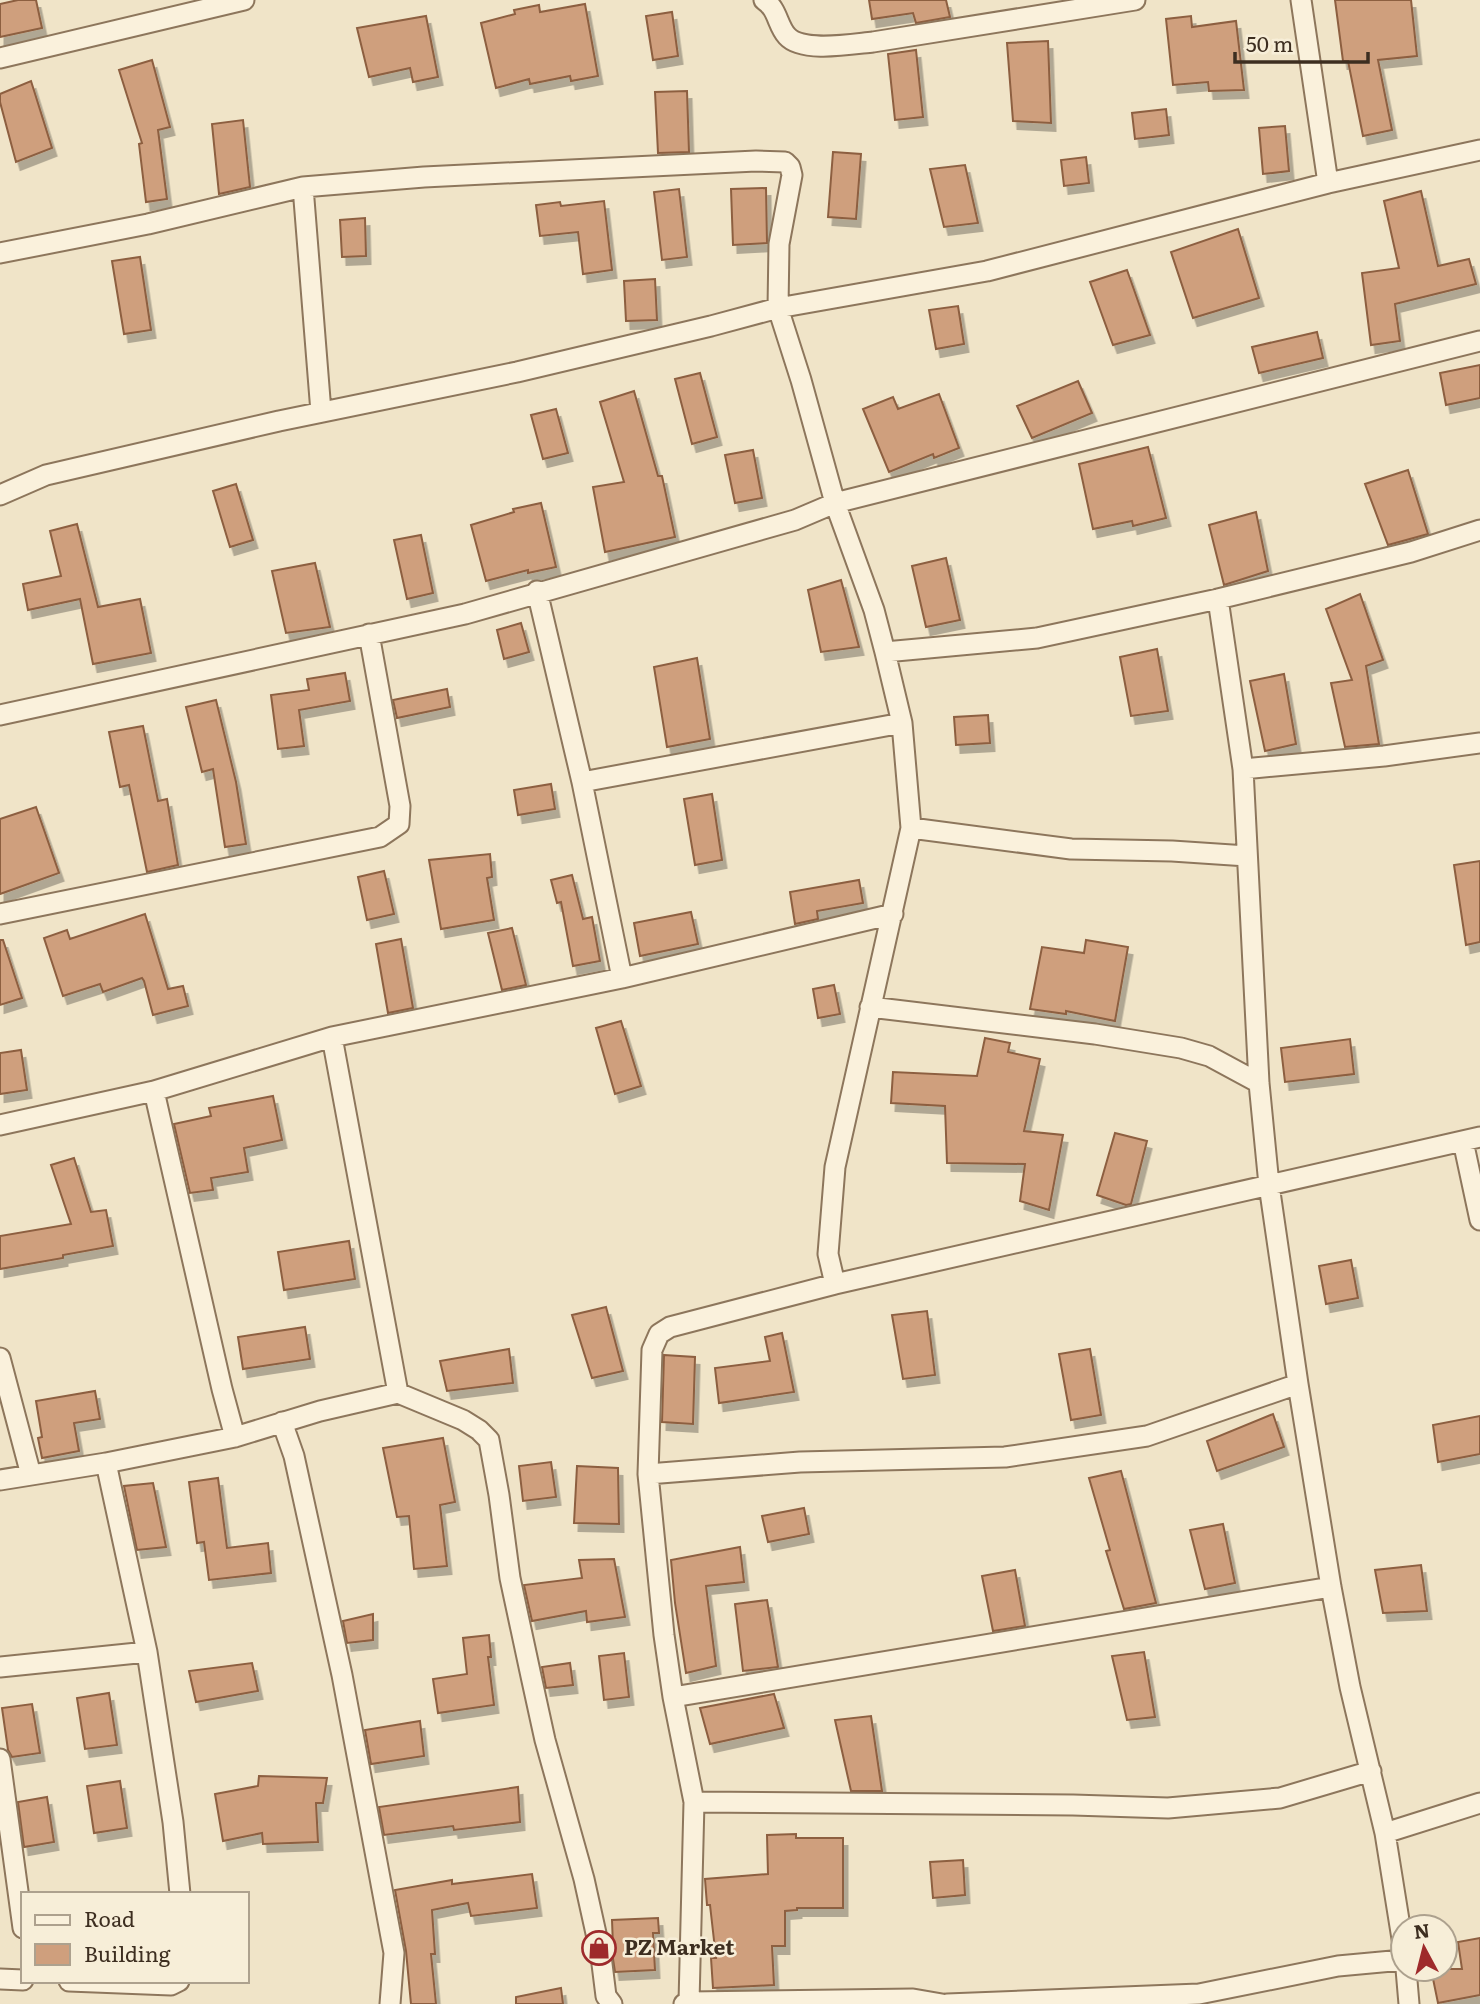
<svg xmlns="http://www.w3.org/2000/svg" width="1480" height="2004" viewBox="0 0 1480 2004" font-family="Literata,serif">
  <style>
    .building { fill: #cf9f7d; stroke: #8d5f41; stroke-width: 2; filter: url(#shadow) }
    .lines { fill: none; stroke-linecap: round; stroke-linejoin: round }
    .street-casing { stroke: #8d765c; stroke-width: 23 }
    .street { stroke: #faf1dc; stroke-width: 19 }
    .labels { text-anchor: middle; stroke-width: 5; stroke-linejoin: round; paint-order: stroke }
    .poi-label { font-size: 21px; font-weight: bold; fill: #3d2e20; stroke: #f7eed8; text-anchor: start }
  </style>
  <defs>
    <filter id="shadow"><feDropShadow dx="4.5" dy="8" stdDeviation="0" flood-color="#0004"/></filter>
  </defs>
  <rect width="100%" height="100%" fill="#f0e4c8"/>
  <path class="building" d="M18 0H36L42 28 0 37V4Z
    M869 0H946L950 17 916 23 913 13 872 19Z
    M1335 0H1411L1417 56 1378 60 1392 130 1363 136 1348 61H1343Z
    M585 4 598 76 571 81 570 76 530 84 529 79 496 88 481 23 515 14 514 10 539 5 540 12Z
    M672 12 678 56 653 60 646 16Z
    M426 16 438 77 413 82 410 68 369 77 357 28Z
    M1191 16 1192 27 1236 21 1244 90 1209 91 1208 82 1173 85 1166 19Z
    M1048 41 1051 123 1013 121 1007 43Z
    M916 50 923 117 895 120 888 54Z
    M152 60 170 127 158 130 167 199 146 202 139 144 142 143 119 70Z
    M31 81 52 148 16 162 0 102V94Z
    M687 91 689 152 658 153 655 92Z
    M1166 109 1169 135 1135 139 1132 113Z
    M243 120 250 187 219 194 212 124Z
    M1285 126 1289 171 1263 174 1259 128Z
    M833 152 861 154 856 219 828 217Z
    M1086 157 1089 183 1064 186 1061 160Z
    M965 165 978 223 944 227 930 169Z
    M766 188 767 243 733 245 731 189Z
    M679 189 687 257 662 260 654 192Z
    M1421 191 1438 266 1469 259 1476 284 1395 304 1400 341 1371 345 1362 273 1399 268 1384 201Z
    M604 201 612 270 583 274 578 232 540 236 536 205 560 202 561 206Z
    M365 218 366 256 342 257 340 220Z
    M1238 229 1259 298 1193 318 1171 252Z
    M140 257 151 330 124 334 112 261Z
    M1127 270 1150 335 1113 345 1090 282Z
    M655 279 657 320 626 321 624 281Z
    M958 306 964 344 936 349 929 310Z
    M1317 332 1323 358 1259 373 1252 347Z
    M1480 365V398L1446 405 1440 373Z
    M700 373 717 437 692 444 675 379Z
    M1078 381 1092 413 1032 438 1017 406Z
    M634 391 658 476H662L675 537 605 552 593 487 624 482 600 402Z
    M939 394 959 448 934 458 933 454 889 472 863 409 893 397 898 409Z
    M556 409 568 453 543 459 531 415Z
    M1148 447 1166 518 1133 526 1132 521 1093 529 1079 464Z
    M753 450 762 498 735 503 725 455Z
    M1408 470 1428 534 1388 545 1365 484Z
    M236 484 253 540 230 547 213 491Z
    M541 503 556 567 528 573V570L486 581 471 525 514 512 513 509Z
    M1256 512 1268 571 1224 585 1209 525Z
    M77 524 98 607 140 599 151 653 93 664 80 599 28 610 23 584 61 576 50 531Z
    M421 535 433 593 407 599 394 540Z
    M946 558 960 620 926 627 912 566Z
    M315 563 330 627 286 633 272 571Z
    M841 580 859 647 821 652 808 590Z
    M1360 594 1383 660 1366 666 1379 744 1345 747 1331 683 1352 680 1326 609Z
    M521 623 529 652 504 659 497 630Z
    M1157 649 1168 711 1131 716 1120 657Z
    M697 658 710 739 667 747 654 667Z
    M345 673 350 701 299 710 304 746 278 749 271 695 309 690 307 679Z
    M1284 674 1296 744 1265 751 1250 681Z
    M447 689 450 707 397 718 393 700Z
    M216 700 236 782 246 844 225 847 213 769 202 772 186 707Z
    M988 715 990 743 956 745 954 717Z
    M143 726 158 801 167 799 178 865 147 872 129 785 120 787 109 732Z
    M551 784 555 809 518 815 514 790Z
    M712 794 722 860 695 865 684 799Z
    M36 807 59 873 0 894V819Z
    M490 854 492 877 487 878 494 920 441 929 429 860Z
    M1480 861V942L1466 945 1454 865Z
    M384 871 394 914 367 920 358 877Z
    M572 875 583 919 592 917 600 961 573 966 561 902 557 903 551 880Z
    M859 880 863 903 817 911 818 919 795 924 790 892Z
    M691 912 698 944 640 956 634 923Z
    M145 914 168 989 183 986 188 1006 153 1015 144 981 142 978 103 992 100 984 63 996 44 938 67 930 70 939Z
    M512 928 526 985 502 990 488 933Z
    M401 939 413 1008 388 1013 376 944Z
    M0 940H3L22 998 0 1005Z
    M1086 940 1128 947 1115 1021 1066 1011V1014L1030 1009 1042 947 1084 953Z
    M834 985 840 1014 818 1018 813 989Z
    M621 1021 641 1086 615 1094 596 1028Z
    M985 1038 1010 1043 1008 1052 1040 1059 1024 1131 1063 1135 1049 1210 1020 1201 1025 1164 947 1163 945 1106 891 1103 893 1072 977 1076Z
    M1350 1039 1354 1074 1285 1082 1281 1048Z
    M21 1050 27 1090 0 1094V1053Z
    M273 1096 282 1140 244 1148 248 1172 211 1178 213 1190 190 1193 174 1124 211 1116 209 1108Z
    M1115 1133 1147 1141 1131 1204 1126 1205 1097 1195Z
    M74 1158 91 1212 106 1210 113 1246 63 1255V1258L0 1269V1236L71 1224 51 1165Z
    M349 1241 355 1279 284 1290 278 1252Z
    M1351 1260 1358 1298 1326 1304 1319 1266Z
    M606 1307 623 1371 592 1378 572 1315Z
    M927 1311 935 1375 903 1379 892 1315Z
    M305 1327 310 1359 243 1369 238 1337Z
    M782 1333 794 1392 719 1403 715 1368 770 1361 765 1337Z
    M509 1349 513 1383 447 1391 440 1361Z
    M1090 1349 1101 1415 1071 1420 1059 1354Z
    M664 1355 695 1357 693 1424 662 1422Z
    M95 1391 100 1419 74 1423 79 1451 42 1458 38 1438 42 1437 36 1401Z
    M1273 1414 1284 1447 1217 1471 1207 1441Z
    M1480 1416V1454L1438 1462 1433 1425Z
    M443 1438 455 1502 440 1505 447 1566 414 1569 409 1516 397 1517 383 1448Z
    M551 1462 556 1497 523 1501 519 1466Z
    M577 1466 618 1468 619 1524 574 1523Z
    M1121 1471 1156 1603 1124 1609 1106 1551 1110 1550 1089 1478Z
    M218 1478 227 1548 268 1543 271 1573 209 1580 204 1542 197 1543 189 1482Z
    M153 1483 166 1547 137 1550 124 1486Z
    M804 1508 809 1534 768 1542 762 1516Z
    M1223 1524 1235 1583 1205 1589 1190 1530Z
    M740 1547 744 1582 706 1586 716 1666 686 1673 675 1603 671 1560Z
    M614 1559 625 1617 587 1622 586 1611 532 1621 524 1585 582 1578 579 1560Z
    M1421 1565 1427 1611 1383 1613 1375 1570Z
    M1015 1570 1025 1626 993 1631 982 1576Z
    M767 1600 778 1667 743 1671 735 1604Z
    M373 1614V1640L347 1643 343 1621Z
    M489 1635 491 1657H488L494 1705 438 1713 433 1679 467 1674 463 1638Z
    M1144 1652 1155 1717 1127 1720 1112 1656Z
    M624 1653 629 1697 604 1700 599 1656Z
    M252 1663 258 1691 196 1702 189 1671Z
    M570 1663 573 1685 546 1688 542 1667Z
    M109 1693 117 1745 85 1749 77 1698Z
    M774 1694 784 1728 710 1744 700 1708Z
    M32 1704 40 1753 12 1757 8 1750 2 1708Z
    M871 1716 882 1791H851L835 1720Z
    M420 1721 424 1756 371 1764 365 1730Z
    M259 1776 327 1778 323 1803H316L318 1842 263 1844 262 1833 223 1841 215 1794 258 1786Z
    M120 1781 127 1828 94 1833 87 1786Z
    M518 1787 520 1822 454 1830 453 1826 384 1835 379 1807Z
    M47 1797 54 1842 24 1847 18 1802Z
    M796 1834V1838H843V1908H797V1910L785 1911V1946H772L774 1985 713 1988 711 1958H716L710 1905H707L705 1879 768 1874 767 1835Z
    M963 1860 965 1895 933 1898 930 1862Z
    M532 1874 537 1908 471 1916 468 1903 432 1910 435 1954H431L436 2004H411L406 1951 395 1890 452 1880V1884Z
    M658 1918 659 1933H653L655 1970 615 1972 611 1946H613L612 1920Z
    M1480 1938V1995L1438 2003 1431 1969H1462L1458 1942Z
    M561 1988 563 2004H516V1997Z"/>
  <g class="lines">
    <g class="street-casing">
      <path id="street" d="M764 0C778 9 777 25 787 36 802 53 852 44 873 42L1135 0
        M1301 0 1328 183
        M0 58 244 0
        M303 187 321 412
        M0 253 148 224 303 187 424 177 756 161 785 162 790 167 792 175 779 244 778 308 801 380 835 503 874 610 885 652 902 723 911 828 835 1167 828 1254 835 1284
        M0 495 46 475 279 421 517 372 711 326 778 308 987 271 1328 183 1480 150
        M537 591 582 782 622 978
        M1218 599 1243 769 1259 1083 1269 1185 1298 1384 1331 1587 1350 1687 1385 1833 1403 1945
        M885 652 1037 638 1218 599 1411 552 1480 530
        M0 715 465 614 795 520 835 503 1480 341
        M1243 769 1384 756 1480 743
        M582 782 902 723
        M911 828 1071 849 1172 851 1247 856
        M0 914 380 837 399 824 400 806 369 634
        M870 1007 1095 1034 1181 1048 1209 1056 1259 1083
        M332 1037 398 1393
        M154 1091 222 1389 235 1437
        M0 1125 154 1091 332 1037 622 978 893 914
        M1463 1141 1480 1220
        M0 1358 31 1475
        M282 1422 294 1456 342 1675 394 1953 390 2004
        M106 1463 147 1652 173 1822 180 1894
        M648 1474 800 1462 1005 1457 1147 1436 1298 1384
        M0 1480 106 1463 235 1437 320 1411 398 1393 463 1420 479 1430 489 1440 499 1495 510 1578 531 1676 545 1740 584 1879 601 1956 606 1996 612 2004
        M0 1667 147 1652
        M673 1697 1331 1587
        M0 1759 23 1928
        M694 1802 1073 1805 1168 1808 1280 1798 1371 1771
        M1385 1833 1480 1803
        M1406 1969 1409 2004
        M0 1979 23 1980
        M69 1981 171 1985 179 1981
        M689 2002 694 1802 673 1697 664 1635 648 1474 652 1350 659 1334 670 1327 835 1284 1480 1137
        M684 2004 689 2002 913 1999 942 2004
        M947 2004 1199 1994 1338 1966 1403 1960"/>
    </g>
    <use href="#street" class="street"/>
  </g>
  <defs>
    <g id="shop-ring" transform="scale(1.75)"><circle r="9.5" fill="#f7eed8" stroke="#9e2a2b" stroke-width="1.5"/><path d="M-5-2.5h2.3a2.7 3.5 0 0 1 5.4 0H5L5.5 6h-11ZM-1.5-2.5h3a1.5 2.3 0 0 0-3 0Z" fill="#9e2a2b"/></g>
  </defs>
  <g fill-rule="evenodd">
    <use href="#shop-ring" x="599" y="1948"/>
  </g>
  <g class="labels">
    <g class="poi-label">
      <text x="624" y="1955">PZ Market</text>
    </g>
  </g>
  <rect x="21" y="1892" width="228" height="91" fill="#f7eed8" stroke="#ada18e" stroke-width="2"/>
  <rect x="35" y="1915" width="35" height="10" fill="#faf1dc" stroke="#ada18e" stroke-width="2"/>
  <text x="84" y="1927" font-size="21" fill="#3d2e20">Road</text>
  <rect x="35" y="1944" width="35" height="21" fill="#cf9f7d" stroke="#ada18e" stroke-width="2"/>
  <text x="84" y="1962" font-size="21" fill="#3d2e20">Building</text>
  <g transform="translate(1424 1948) rotate(353)"><circle r="33" fill="#f7eed8" stroke="#ada18e" stroke-width="2"/>
  <path d="M0-5L12 26L0 18L-12 26Z" fill="#9e2a2b"/>
  <text y="-10" font-size="19" font-weight="bold" text-anchor="middle" fill="#3d2e20">N</text>
  </g>
  <path d="M1235 52v10h133v-10" fill="none" stroke="#3d2e20" stroke-width="3.5"/>
  <text x="1246" y="52" font-size="21" fill="#3d2e20" stroke="#f7eed8" stroke-width="5" paint-order="stroke">50 m</text>
</svg>
